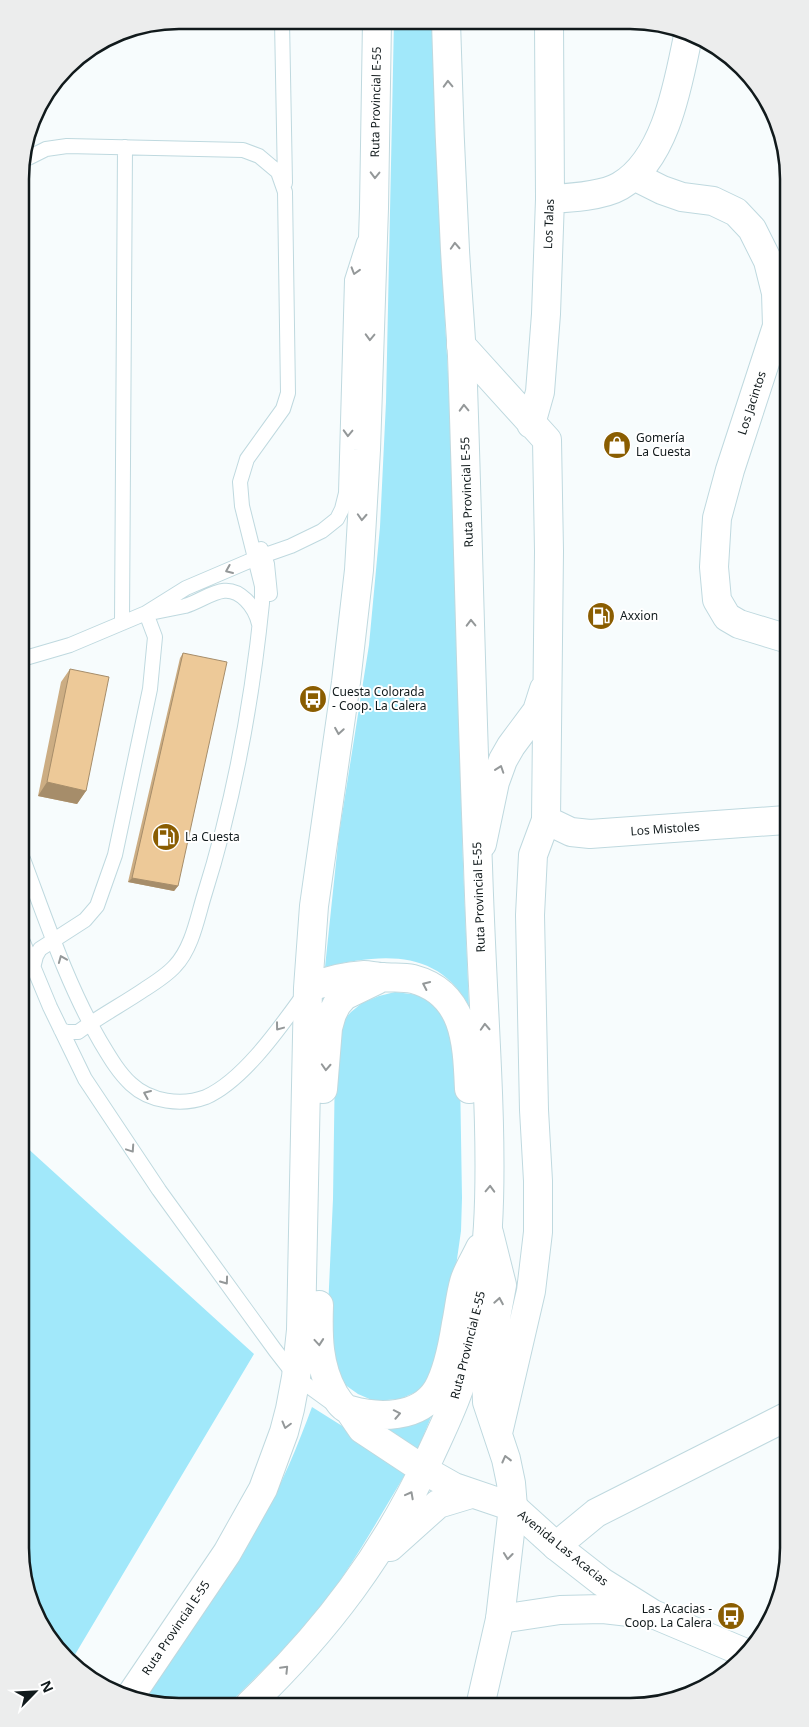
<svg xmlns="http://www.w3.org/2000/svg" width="809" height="1727" viewBox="0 0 809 1727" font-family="'Noto Sans',sans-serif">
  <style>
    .green { fill: #a1e8fa }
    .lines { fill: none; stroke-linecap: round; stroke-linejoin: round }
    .service-casing { stroke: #bfd9df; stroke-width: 16 }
    .minor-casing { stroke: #bfd9df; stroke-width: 30 }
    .tertiary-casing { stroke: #bfd9df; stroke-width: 30 }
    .primary-casing { stroke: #bfd9df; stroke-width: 30 }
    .service { stroke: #fff; stroke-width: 14 }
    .minor { stroke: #fff; stroke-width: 28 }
    .tertiary { stroke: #fff; stroke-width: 28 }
    .primary { stroke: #fff; stroke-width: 28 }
    .wall { fill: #ccad83 }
    .shaded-wall { fill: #a68d6a }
    .building { fill: #edc998; stroke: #a68d6a }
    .oneway { stroke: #949899 }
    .labels { text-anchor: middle; stroke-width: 4; stroke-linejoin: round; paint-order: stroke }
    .street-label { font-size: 12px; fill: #111a1c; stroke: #fff }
    .poi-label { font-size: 12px; fill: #111a1c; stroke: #fff; text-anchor: start }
    .rim { fill: none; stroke: #111a1c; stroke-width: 2.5 }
  </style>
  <rect width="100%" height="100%" fill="#f7fcfd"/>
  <path class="green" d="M394 21 433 22 439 214 452 444 463 863 469 1006C437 948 381 954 325 967L339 834 369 645 380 527 386 402Z
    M395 992 419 995 428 1001 439 1011 449 1026 460 1075 462 1198 461 1231 446 1337 428 1380 416 1392 400 1399 374 1401 358 1394 341 1382 334 1371 328 1309 333 1199 335 1061 341 1023 351 1012 362 1003 379 996Z
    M24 1145 254 1354 70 1663 47 1636 25 1589Z
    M436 1405 416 1454 380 1424Z
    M312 1407 409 1468C379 1517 352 1568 316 1613 289 1645 259 1674 229 1704H148L143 1701C183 1641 227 1582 262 1519 282 1484 298 1445 312 1407Z"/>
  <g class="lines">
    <g class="service-casing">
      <path id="service" d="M282 21 285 183
        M22 161 46 149 67 146 243 150 259 156 278 172 285 192 288 393 283 409 247 459 240 482 242 506 262 586V603C252 703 234 801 204 896 197 919 192 948 175 966 167 975 156 982 145 989 123 1004 100 1016 78 1032H67L61 1030
        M261 549 267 564 270 594
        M155 612C165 610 175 608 185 606 208 599 225 579 246 600 253 607 257 615 259 624
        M122 623 125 147
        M22 659 70 645 146 613 186 588 254 559 291 546 322 531 337 519 342 509 346 493 352 280 364 242
        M23 859C46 920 67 984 100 1041 109 1056 118 1072 131 1084 150 1102 182 1106 206 1097 244 1080 281 1026 305 993
        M23 942 50 1007 85 1079 159 1190 275 1350 296 1377 329 1401 334 1403
        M33 968 36 956 40 949 85 920 97 906 115 855 150 689 155 637 146 613"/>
    </g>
    <g class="minor-casing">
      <path id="minor" d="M634 176 662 190 682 197 713 201 736 212 752 229 768 261 776 293 777 326 730 470 717 518 714 567 717 600 727 617 739 624 785 638
        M550 199C570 198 603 196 620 186 666 159 678 84 688 36
        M461 345 547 440 549 551 546 820 533 855 530 915 534 1110 538 1181V1232L531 1291 498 1433
        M531 424 540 392 546 314 550 199 549 22
        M546 820 571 832 590 834 786 820
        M482 844 495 782 503 760 511 746 537 711 544 689
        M556 1546 596 1513 788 1416
        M481 1702 500 1619 513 1507 511 1483 506 1459 487 1402 486 1373 502 1285 489 1233"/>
    </g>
    <g class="tertiary-casing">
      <path id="tertiary" d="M513 1507 556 1546 602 1582 653 1614 748 1654
        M500 1619 560 1610 603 1609 647 1614"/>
    </g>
    <g class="primary-casing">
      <path id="primary" d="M308 988C326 981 344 976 364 975 370 975 377 977 383 977 393 978 403 977 413 979 466 993 467 1044 469 1089
        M323 1089 328 1028 332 1014 337 1004 344 996 377 980
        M319 1305C318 1336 318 1366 334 1394 338 1400 342 1408 350 1410 378 1418 419 1419 437 1390 447 1373 453 1343 456 1324 459 1310 460 1296 464 1282 467 1271 475 1259 480 1248
        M349 1410 362 1429 424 1470 454 1487 513 1507
        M390 1547 438 1504 471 1494
        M131 1695 227 1553 263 1489 284 1432 290 1409 296 1377 301 1330 308 988 314 906 346 682 359 570 366 450 374 208 377 21
        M250 1704C327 1630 385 1553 430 1456 441 1432 453 1408 461 1383 493 1278 492 1177 487 1069 484 1001 480 934 478 866 471 696 468 526 462 356 460 321 457 286 455 250 451 174 448 98 446 22"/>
    </g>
    <use href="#service" class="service"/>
    <use href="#minor" class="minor"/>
    <use href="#tertiary" class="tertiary"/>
    <use href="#primary" class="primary"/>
  </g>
  <path class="wall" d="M183 653 178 886 174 891 128 882 180 658Z
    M70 669 86 791 77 804 38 796 61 682Z"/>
  <path class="shaded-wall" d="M47 782 86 791 77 804 38 796Z
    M132 878 178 886 174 891 128 882Z"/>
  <path class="building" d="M183 653 227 662 178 886 132 878Z
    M70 669 109 677 86 791 47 782Z"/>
  <defs><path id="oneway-chevron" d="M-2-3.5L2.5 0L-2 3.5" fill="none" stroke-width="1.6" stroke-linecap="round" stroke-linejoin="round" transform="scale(1.25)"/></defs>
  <g class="oneway">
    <use href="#oneway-chevron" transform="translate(448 84) rotate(-92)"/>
    <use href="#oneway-chevron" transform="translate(375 175) rotate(91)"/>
    <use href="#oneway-chevron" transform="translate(455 246) rotate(-93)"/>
    <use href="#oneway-chevron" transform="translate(355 271) rotate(107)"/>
    <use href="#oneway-chevron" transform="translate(370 337) rotate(92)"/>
    <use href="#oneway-chevron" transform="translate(464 408) rotate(-92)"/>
    <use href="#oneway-chevron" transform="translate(348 433) rotate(92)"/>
    <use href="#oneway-chevron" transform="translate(362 517) rotate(93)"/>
    <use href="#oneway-chevron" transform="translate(229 570) rotate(157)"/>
    <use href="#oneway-chevron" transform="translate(471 623) rotate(-91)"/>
    <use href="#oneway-chevron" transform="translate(339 731) rotate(99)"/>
    <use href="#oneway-chevron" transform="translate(500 769) rotate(-71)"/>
    <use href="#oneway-chevron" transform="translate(62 959) rotate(-112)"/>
    <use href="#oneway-chevron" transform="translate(426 985) rotate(-155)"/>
    <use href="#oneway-chevron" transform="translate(279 1027) rotate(127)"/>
    <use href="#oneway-chevron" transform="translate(485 1027) rotate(-93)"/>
    <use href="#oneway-chevron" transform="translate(326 1067) rotate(93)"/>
    <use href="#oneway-chevron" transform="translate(147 1094) rotate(-157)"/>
    <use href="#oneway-chevron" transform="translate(131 1149) rotate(56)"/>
    <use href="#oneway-chevron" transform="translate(490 1189) rotate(-88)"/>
    <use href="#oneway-chevron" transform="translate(225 1281) rotate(54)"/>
    <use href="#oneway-chevron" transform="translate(499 1301) rotate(-80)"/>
    <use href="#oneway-chevron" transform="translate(319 1342) rotate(85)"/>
    <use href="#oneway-chevron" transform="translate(397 1414) rotate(-11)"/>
    <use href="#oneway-chevron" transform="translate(286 1425) rotate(105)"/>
    <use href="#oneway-chevron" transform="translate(506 1459) rotate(-104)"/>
    <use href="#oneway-chevron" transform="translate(410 1495) rotate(-62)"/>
    <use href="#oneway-chevron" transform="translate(508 1556) rotate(96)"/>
    <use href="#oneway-chevron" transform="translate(285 1669) rotate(-46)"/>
  </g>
  <defs>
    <g id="shop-disc" transform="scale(1.4375)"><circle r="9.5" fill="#8a5d01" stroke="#fff"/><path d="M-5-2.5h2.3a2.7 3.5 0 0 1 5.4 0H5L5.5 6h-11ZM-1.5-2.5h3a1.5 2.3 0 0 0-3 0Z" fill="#fff"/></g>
    <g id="fuel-disc" transform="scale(1.4375)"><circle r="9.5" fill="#8a5d01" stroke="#fff"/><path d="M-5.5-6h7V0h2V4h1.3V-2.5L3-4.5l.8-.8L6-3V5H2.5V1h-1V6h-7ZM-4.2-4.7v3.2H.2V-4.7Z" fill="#fff"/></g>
    <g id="bus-disc" transform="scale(1.4375)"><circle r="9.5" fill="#8a5d01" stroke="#fff"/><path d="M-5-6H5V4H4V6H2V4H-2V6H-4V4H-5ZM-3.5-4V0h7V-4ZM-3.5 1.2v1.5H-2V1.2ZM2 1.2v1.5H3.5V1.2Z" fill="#fff"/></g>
  </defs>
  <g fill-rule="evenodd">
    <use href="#shop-disc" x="617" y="445"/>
    <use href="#fuel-disc" x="601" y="616"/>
    <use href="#bus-disc" x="313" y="699"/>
    <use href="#fuel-disc" x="166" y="837"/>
    <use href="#bus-disc" x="731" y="1616"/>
  </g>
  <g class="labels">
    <g class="street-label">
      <text transform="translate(376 102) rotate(-89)" y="4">Ruta Provincial E-55</text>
      <text transform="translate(549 224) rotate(-88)" y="4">Los Talas</text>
      <text transform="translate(752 403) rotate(-72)" y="4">Los Jacintos</text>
      <text transform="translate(467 492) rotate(-92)" y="4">Ruta Provincial E-55</text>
      <text transform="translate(665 829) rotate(-4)" y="4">Los Mistoles</text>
      <text transform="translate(479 897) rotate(-92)" y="4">Ruta Provincial E-55</text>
      <text transform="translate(468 1345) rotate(-76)" y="4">Ruta Provincial E-55</text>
      <text transform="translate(563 1548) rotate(39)" y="4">Avenida Las Acacias</text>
      <text transform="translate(176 1628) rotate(-56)" y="4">Ruta Provincial E-55</text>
    </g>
    <g class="poi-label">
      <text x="636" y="442">Gomería<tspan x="636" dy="14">La Cuesta</tspan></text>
      <text x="620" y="620">Axxion</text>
      <text x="332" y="696">Cuesta Colorada<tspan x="332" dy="14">- Coop. La Calera</tspan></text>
      <text x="185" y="841">La Cuesta</text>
      <text x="712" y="1613" text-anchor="end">Las Acacias -<tspan x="712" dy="14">Coop. La Calera</tspan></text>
    </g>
  </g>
  <path d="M0 0H809V1727H0ZM179 29H630A150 150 0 0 1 780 179V1548A150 150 0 0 1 630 1698H179A150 150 0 0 1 29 1548V179A150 150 0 0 1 179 29Z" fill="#eceded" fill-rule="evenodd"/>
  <path class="rim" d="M179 29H630A150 150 0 0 1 780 179V1548A150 150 0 0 1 630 1698H179A150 150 0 0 1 29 1548V179A150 150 0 0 1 179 29Z"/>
  <g transform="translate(35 1692) rotate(66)" stroke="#ffffff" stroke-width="4" paint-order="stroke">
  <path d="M0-4L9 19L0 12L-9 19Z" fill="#111a1c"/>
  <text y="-8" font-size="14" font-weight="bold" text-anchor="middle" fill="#111a1c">N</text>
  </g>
</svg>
